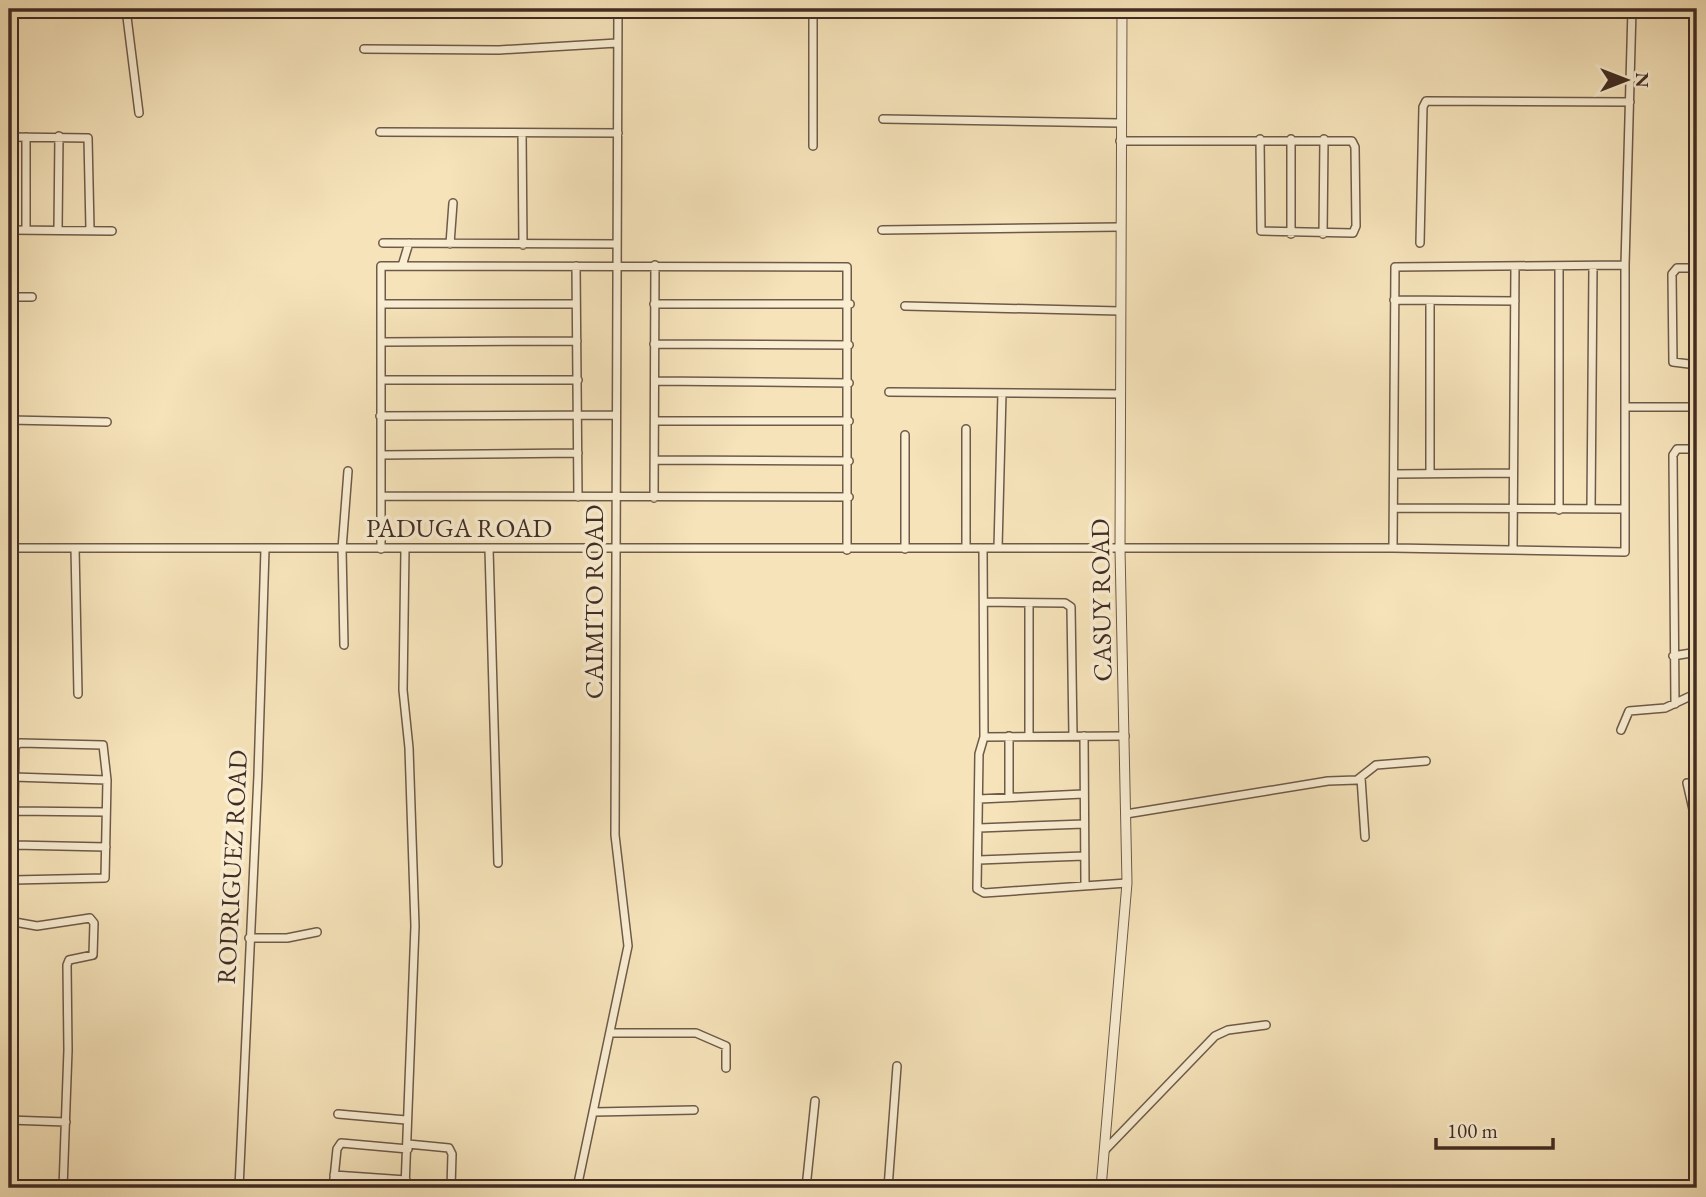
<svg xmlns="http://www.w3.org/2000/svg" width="1706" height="1197" viewBox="0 0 1706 1197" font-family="'EB Garamond',serif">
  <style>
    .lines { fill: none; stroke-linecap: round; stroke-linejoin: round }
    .minor-casing { stroke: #6e5a49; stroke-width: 10 }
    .tertiary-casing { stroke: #6e5a49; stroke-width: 11 }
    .minor { stroke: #f9edd2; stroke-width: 7 }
    .tertiary { stroke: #f9edd2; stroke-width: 9 }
    .labels { text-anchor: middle; stroke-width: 7; stroke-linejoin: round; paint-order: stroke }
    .street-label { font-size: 26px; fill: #412c23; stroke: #f9edd2 }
  </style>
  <rect width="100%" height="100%" fill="#f6e3ba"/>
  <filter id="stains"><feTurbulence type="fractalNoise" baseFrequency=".00286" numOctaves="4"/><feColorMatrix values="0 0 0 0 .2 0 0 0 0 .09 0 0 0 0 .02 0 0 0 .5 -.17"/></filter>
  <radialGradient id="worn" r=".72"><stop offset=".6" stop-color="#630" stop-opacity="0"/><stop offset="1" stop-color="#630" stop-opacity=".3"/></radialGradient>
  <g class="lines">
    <g class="minor-casing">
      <path id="minor" d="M126 9 139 113
        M364 49 499 50 617 43
        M883 119 1120 123
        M380 132 618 133
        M522 133 523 245
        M9 137 88 138 90 229
        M26 137V230
        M1120 141H1352L1355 147 1356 226 1353 233 1261 231 1260 139
        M813 146V9
        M58 229 59 136
        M9 230 112 231
        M882 230 1120 227
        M1291 234V139
        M1323 234 1324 139
        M383 243 617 244
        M1420 243 1423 107 1426 101 1630 102
        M450 244 453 203
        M402 266 409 243
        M576 266 578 497
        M1559 266V510
        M1697 268H1677L1672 274 1673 362 1697 365
        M9 297H32
        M1394 300 1515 301
        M1430 301V473
        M383 304H576
        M654 304H850
        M905 306 1120 311
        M382 342 577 341
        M654 344 849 345
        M381 380H578
        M655 381 849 383
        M889 392 1121 394
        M1625 407H1697
        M380 416 616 415
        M9 420 107 422
        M655 421H849
        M905 435V549
        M381 455 578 453
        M655 460 849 461
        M1394 474 1513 473
        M381 496 849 497
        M654 498 655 265
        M1394 508 1625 509
        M1591 509 1593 266
        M9 548H1393L1625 552V265L1632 9
        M75 548 78 694
        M966 548V429
        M983 548 984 737 979 754 977 889 984 893 1127 883
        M998 548 1002 393
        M1393 548 1395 267 1625 265
        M381 549V266L847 267V550
        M405 549 403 690 409 748 415 926 405 1188
        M489 549 498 863
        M1513 549 1515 266
        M985 602 1065 603 1071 607 1073 736
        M1029 603V736
        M344 645 342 549 348 471
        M1673 656 1697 652
        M1675 704 1673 455 1677 449H1697
        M1621 730 1629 711 1665 708 1697 693
        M1084 736 1085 884
        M984 737 1125 736
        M13 777 107 780
        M1361 778 1365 837
        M1687 783 1697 827
        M1009 797V736
        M979 799 1083 794
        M13 811 106 812
        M1126 814 1328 781 1357 780 1376 765 1426 761
        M979 828 1084 824
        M14 845 106 847
        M979 860 1084 856
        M9 892 13 880 15 746 20 743 103 745 107 780 105 878 13 880
        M9 921 37 926 90 918 94 923 93 955 69 960 67 965 68 1050 63 1188
        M249 938H287L317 932
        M611 1033H696L726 1046V1068
        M594 1112 694 1110
        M338 1114 406 1120
        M9 1120 66 1122
        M408 1144 449 1148 452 1154 451 1188
        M1104 1151 1215 1036 1228 1030 1266 1025
        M334 1175 406 1180
        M155 1184H239
        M239 1188 258 775 265 549
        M333 1188 337 1149 341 1143 408 1149
        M577 1188 628 946 615 835 618 9
        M806 1188 815 1101
        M888 1188 897 1066"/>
    </g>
    <g class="tertiary-casing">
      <path id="tertiary" d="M1101 1188 1127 883 1120 549 1122 9"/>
    </g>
    <use href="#minor" class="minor"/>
    <use href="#tertiary" class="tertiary"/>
  </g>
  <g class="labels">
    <g class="street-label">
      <text x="459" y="537">PADUGA ROAD</text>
      <text transform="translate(1101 600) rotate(-91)" y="9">CASUY ROAD</text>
      <text transform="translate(594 602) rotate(-90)" y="9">CAIMITO ROAD</text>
      <text transform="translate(232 867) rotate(-87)" y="9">RODRIGUEZ ROAD</text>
    </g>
  </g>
  <rect width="1706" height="1197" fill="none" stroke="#f6e3ba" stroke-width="35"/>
  <rect x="10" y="10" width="1685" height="1176" fill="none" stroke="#412c23" stroke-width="3.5"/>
  <rect x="18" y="18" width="1671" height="1162" fill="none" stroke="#412c23" stroke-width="2"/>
  <g transform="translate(1626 80) rotate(90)" stroke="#f9edd2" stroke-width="5" paint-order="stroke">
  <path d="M0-5L12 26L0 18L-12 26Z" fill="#412c23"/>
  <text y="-10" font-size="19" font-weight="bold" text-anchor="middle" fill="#412c23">N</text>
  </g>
  <path d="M1436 1138v10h117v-10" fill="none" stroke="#412c23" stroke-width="3.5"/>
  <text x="1447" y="1138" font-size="21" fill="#412c23" stroke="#f9edd2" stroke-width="5" paint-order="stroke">100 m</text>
  <rect width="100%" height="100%" filter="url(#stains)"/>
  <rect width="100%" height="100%" fill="url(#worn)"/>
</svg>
